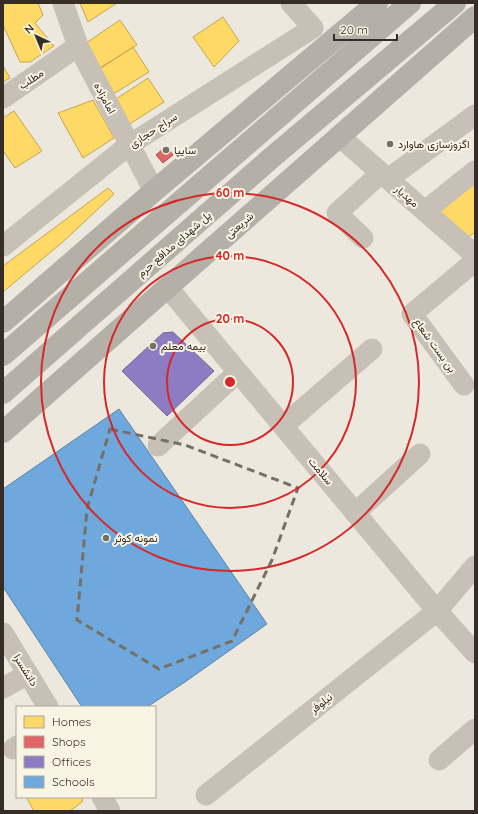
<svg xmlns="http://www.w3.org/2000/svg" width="478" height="814" viewBox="0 0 478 814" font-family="Quicksand,Vazirmatn,sans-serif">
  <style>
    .homes { fill: #ffd966; stroke: #c3a653 }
    .shops { fill: #e06666; stroke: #ad5553 }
    .offices { fill: #8e7cc3; stroke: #746594 }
    .schools { fill: #6fa8dc; stroke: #5e83a5 }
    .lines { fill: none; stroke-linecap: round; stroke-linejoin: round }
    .minor { stroke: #c6c0b7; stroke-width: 21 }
    .major { stroke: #b4afa7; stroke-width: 22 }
    .marked { fill: none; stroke: #766f66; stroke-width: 3; stroke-dasharray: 8 5; stroke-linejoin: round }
    .ring { fill: none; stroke: #d62828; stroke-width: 2 }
    .poi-dot { fill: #766f66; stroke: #faf4e5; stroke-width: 1.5 }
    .labels { text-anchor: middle; stroke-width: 4; stroke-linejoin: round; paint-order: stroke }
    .street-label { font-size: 11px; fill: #362e26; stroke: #faf4e5 }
    .poi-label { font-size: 11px; fill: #362e26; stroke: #faf4e5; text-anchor: start }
    .centre { fill: #d62828; stroke: #faf4e5; stroke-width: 2 }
    .ring-label { font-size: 12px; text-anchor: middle; font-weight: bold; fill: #d62828; stroke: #faf4e5; stroke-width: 4; stroke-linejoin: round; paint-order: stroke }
  </style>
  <rect width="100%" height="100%" fill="#ede8de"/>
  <path class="homes" d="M6 3H38L43 15 35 23 54 46 30 62H20L3 25V4Z
    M80 3H117L88 22Z
    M223 17 239 41 214 67 193 37Z
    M120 20 137 45 98 69 86 43Z
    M133 47 149 72 110 96 98 70Z
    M3 66 10 78 3 82Z
    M148 78 164 102 125 127 113 101Z
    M93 100 114 138 83 158 58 113Z
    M14 111 42 151 15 168 3 151V118Z
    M475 172V232L467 238 432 207Z
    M108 188 114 194 65 240 3 292V266Z
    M26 797H83L82 802 70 811H34Z"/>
  <path class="shops" d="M166 146 173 155 163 163 156 155Z"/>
  <path class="offices" d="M173 332 214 371 167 416 122 371 163 333Z"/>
  <path class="schools" d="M119 409 267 624 185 682 147 707H82L3 587V489Z"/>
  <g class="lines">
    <path class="minor" d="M63 3 78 46 154 191
      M3 98 78 46
      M339 136 475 255
      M388 179 475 115
      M425 211 475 171
      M363 238 337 213 381 173
      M3 246 129 145 313 28 291 3
      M168 288 437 611 475 653
      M464 385 412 314 475 261
      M283 426 372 349
      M158 446 238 372
      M355 513 420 454
      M3 633 48 707
      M3 688 28 674
      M13 749 17 746
      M439 760 475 729
      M206 795 437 611 475 566
      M102 797 110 811"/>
    <path class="major" d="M3 322 154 191 377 3
      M3 355 410 3
      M3 393 270 159 455 3
      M3 432 475 17"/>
  </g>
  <path class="marked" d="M110 429 185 445 298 488 272 560 232 641 159 669 77 620 87 509Z"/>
  <g class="ring">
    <circle cx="230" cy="382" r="63"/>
    <circle cx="230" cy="382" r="126"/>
    <circle cx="230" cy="382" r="189"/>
  </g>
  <g class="poi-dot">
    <circle cx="390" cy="144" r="4"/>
    <circle cx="166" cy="150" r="4"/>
    <circle cx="153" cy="346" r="4"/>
    <circle cx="106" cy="538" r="4"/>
  </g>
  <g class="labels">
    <g class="street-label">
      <text transform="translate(31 79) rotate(-34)" y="4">مطلب</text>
      <text transform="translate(105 98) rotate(62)" y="4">امامزاده</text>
      <text transform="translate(153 130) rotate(-33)" y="4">سراج حجازی</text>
      <text transform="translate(407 196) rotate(41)" y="4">مهدیار</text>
      <text transform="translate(239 225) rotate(-41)" y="4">شریعتی</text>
      <text transform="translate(174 244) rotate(-41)" y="4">پل شهدای مدافع حرم</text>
      <text transform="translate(435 345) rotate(54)" y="4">بن بست شعاع</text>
      <text transform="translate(321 471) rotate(50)" y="4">سلامت</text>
      <text transform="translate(26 670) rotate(58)" y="4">دانشسرا</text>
      <text transform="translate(321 703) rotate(-38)" y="4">نیلوفر</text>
    </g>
    <g class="poi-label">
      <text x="398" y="148">اگزوزسازی هاوارد</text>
      <text x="174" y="154">سایپا</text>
      <text x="161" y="350">بیمه معلم</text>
      <text x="114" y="542">نمونه کوثر</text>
    </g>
  </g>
  <circle cx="230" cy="382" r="6" class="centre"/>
  <g class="ring-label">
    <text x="230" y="197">60 m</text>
    <text x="230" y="260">40 m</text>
    <text x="230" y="323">20 m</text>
  </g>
  <rect width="478" height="814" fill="none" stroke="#362e26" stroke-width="8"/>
  <rect x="16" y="706" width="140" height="92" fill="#faf4e5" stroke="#aca599"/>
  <rect x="24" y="716" width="20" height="12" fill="#ffd966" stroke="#aca599"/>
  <text x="52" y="726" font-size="12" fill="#362e26">Homes</text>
  <rect x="24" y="736" width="20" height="12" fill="#e06666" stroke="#aca599"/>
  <text x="52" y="746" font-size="12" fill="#362e26">Shops</text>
  <rect x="24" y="756" width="20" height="12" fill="#8e7cc3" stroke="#aca599"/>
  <text x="52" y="766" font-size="12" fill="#362e26">Offices</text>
  <rect x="24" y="776" width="20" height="12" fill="#6fa8dc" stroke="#aca599"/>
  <text x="52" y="786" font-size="12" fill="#362e26">Schools</text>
  <g transform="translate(36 36) rotate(316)" stroke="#faf4e5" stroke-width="3" paint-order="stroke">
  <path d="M0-3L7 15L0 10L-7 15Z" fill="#362e26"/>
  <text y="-6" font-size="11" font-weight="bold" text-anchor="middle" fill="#362e26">N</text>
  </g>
  <path d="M334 34v6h63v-6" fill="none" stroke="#362e26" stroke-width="2"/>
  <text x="340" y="34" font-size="12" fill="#362e26" stroke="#faf4e5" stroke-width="3" paint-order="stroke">20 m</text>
</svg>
